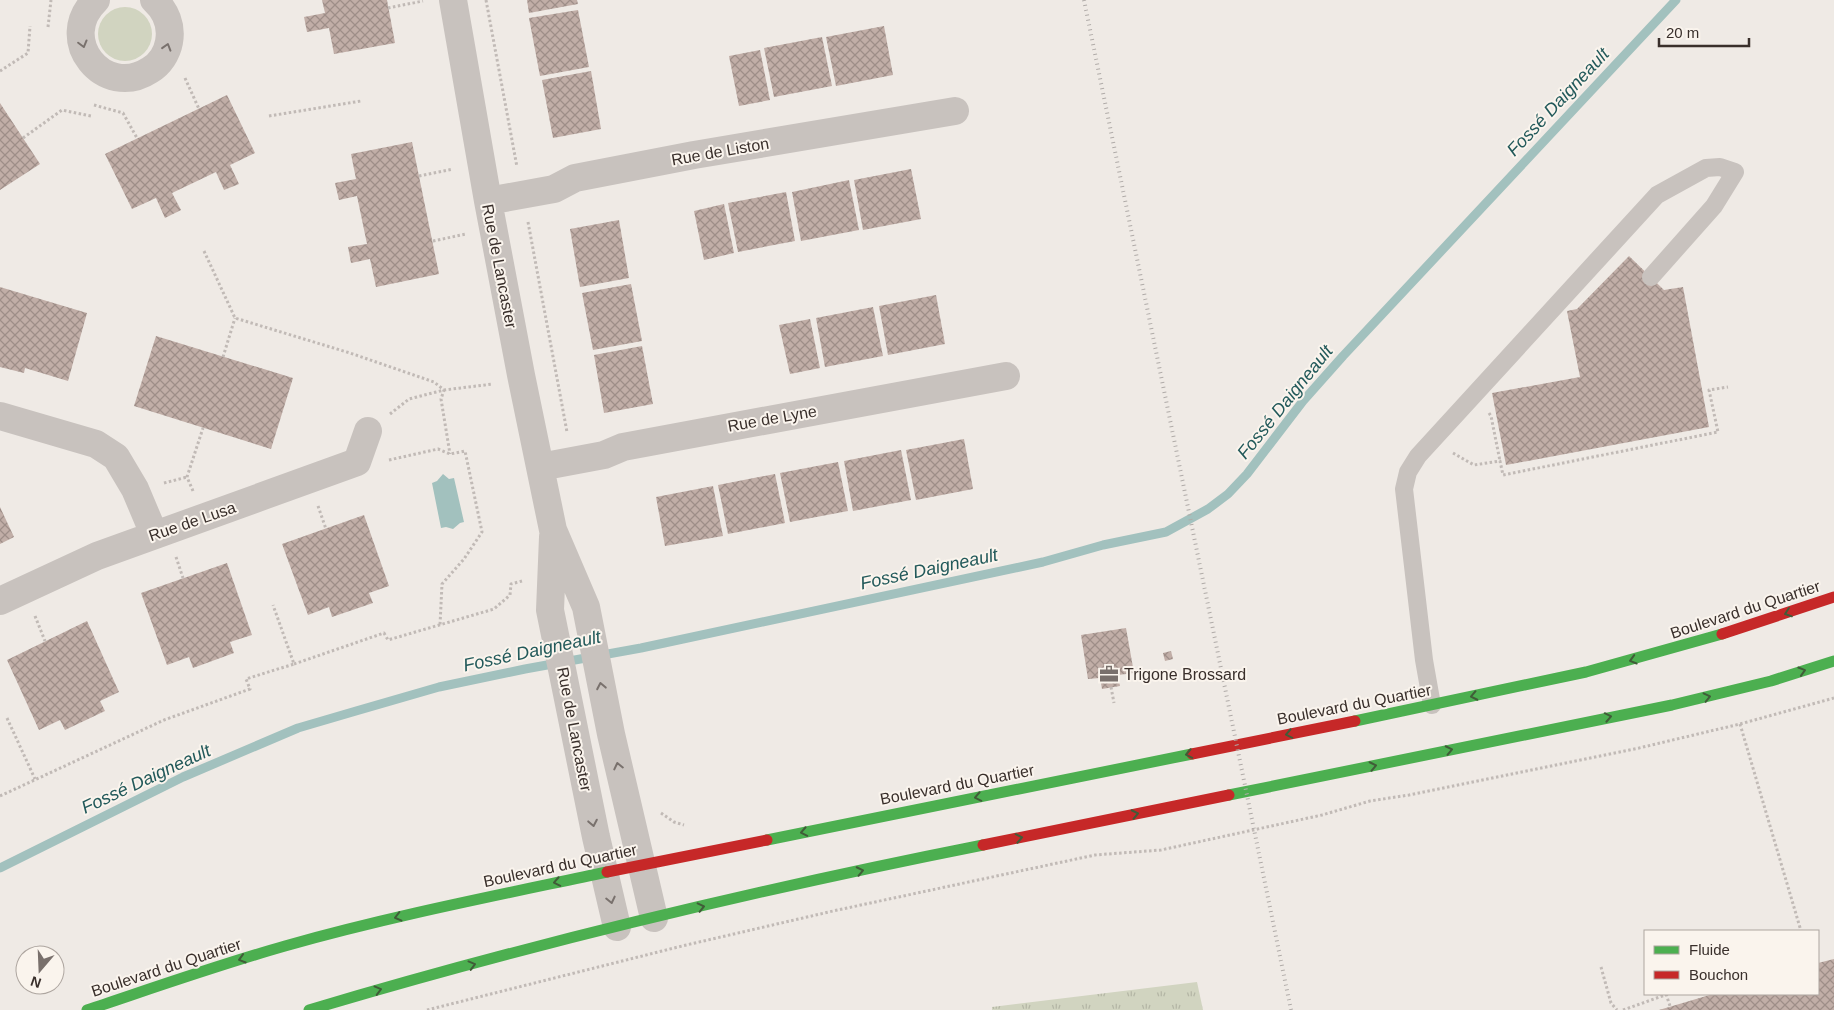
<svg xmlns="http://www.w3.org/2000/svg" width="1834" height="1010" viewBox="0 0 1834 1010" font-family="Helvetica,sans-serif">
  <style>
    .grass { fill: #d1d4c0 }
    .park { fill: url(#park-tufts) }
    .water { fill: #a2c1be }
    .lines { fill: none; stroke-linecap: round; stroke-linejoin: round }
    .stream { stroke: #a2c1be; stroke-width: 9 }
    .building { fill: url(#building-cross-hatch) }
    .path { stroke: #c1bab6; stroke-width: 3; stroke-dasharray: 2.5 2.5; stroke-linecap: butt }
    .lane { stroke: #c8c2be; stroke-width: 18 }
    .street { stroke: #c8c2be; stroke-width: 28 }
    .fast { stroke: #4caf50; stroke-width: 11 }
    .jam { stroke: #c62828; stroke-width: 11 }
    .rail { stroke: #b0aba8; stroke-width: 4; stroke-dasharray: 1 4; stroke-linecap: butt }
    .oneway { stroke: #79716d }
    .oneway2 { stroke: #405c38 }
    .labels { text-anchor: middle; stroke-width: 4; stroke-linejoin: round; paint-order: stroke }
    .street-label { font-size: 16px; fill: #392f2b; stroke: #faf4ed }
    .poi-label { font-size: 16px; fill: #392f2b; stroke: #faf4ed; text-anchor: start }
    .water-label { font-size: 18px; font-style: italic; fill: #22595a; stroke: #faf4ed }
  </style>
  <defs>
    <pattern id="park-tufts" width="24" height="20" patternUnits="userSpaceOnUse" patternTransform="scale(1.25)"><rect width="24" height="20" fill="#d1d4c0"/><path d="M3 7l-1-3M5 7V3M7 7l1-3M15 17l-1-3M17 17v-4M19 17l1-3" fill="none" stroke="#b4b6a5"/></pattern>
    <pattern id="building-cross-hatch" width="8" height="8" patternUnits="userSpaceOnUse" patternTransform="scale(1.25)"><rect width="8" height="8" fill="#c1aea7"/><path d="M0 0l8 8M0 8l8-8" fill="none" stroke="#9e8e88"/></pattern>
  </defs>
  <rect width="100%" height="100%" fill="#efeae5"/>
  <path class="grass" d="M98 34a27 27 0 1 1 54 0a27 27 0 1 1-54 0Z"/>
  <path class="park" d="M1197 982 1203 1010H992V1007Z"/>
  <path class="water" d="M443 474 449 479 454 478 464 522 460 523 453 529 446 527 441 528 432 483 437 481Z"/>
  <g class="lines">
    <path class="stream" d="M0 868 183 777 298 728 356 711 439 687 525 669 641 648 1043 562 1103 545 1166 532 1208 509 1228 494 1247 474 1303 401 1343 356 1676 0"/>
  </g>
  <path class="building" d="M322 0H387L395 43 334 54 329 28 307 32 304 17 325 13Z
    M527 0H577L578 4 529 13Z
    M578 10 589 67 540 76 529 18Z
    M884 26 893 75 836 86 826 37Z
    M822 37 832 86 774 97 764 48Z
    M760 50 770 100 739 106 729 56Z
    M591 71 601 129 553 138 542 80Z
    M227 95 255 153 230 165 239 184 224 190 216 172 172 193 181 210 165 218 156 198 132 209 105 154Z
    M0 103 40 164 0 190Z
    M412 142 439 274 376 287 370 259 351 263 348 247 367 244 357 196 339 200 335 183 356 179 351 154Z
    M911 169 921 219 863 230 854 180Z
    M849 180 859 230 801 241 792 192Z
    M786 192 795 241 738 252 728 203Z
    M724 204 734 253 704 260 694 211Z
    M619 220 629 278 580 287 570 229Z
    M1629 256 1664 290 1683 287 1709 427 1506 465 1492 393 1580 377 1567 311 1577 309Z
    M631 284 642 341 593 350 582 293Z
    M0 287 87 313 68 381 25 368 24 373 0 367Z
    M936 295 945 344 888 355 879 306Z
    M873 307 883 356 825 367 816 318Z
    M810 319 820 368 790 374 779 325Z
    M156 336 293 378 271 449 134 406Z
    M642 346 653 404 604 413 594 355Z
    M964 439 973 489 916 500 906 450Z
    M901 450 911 500 853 511 844 461Z
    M838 462 848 511 790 522 780 473Z
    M775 474 785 523 728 534 718 485Z
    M713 486 723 536 665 546 656 497Z
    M0 507 14 537 0 544Z
    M364 515 389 586 369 593 373 603 332 617 329 607 308 615 282 544Z
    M227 563 252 635 230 642 234 653 193 668 189 657 167 665 141 593Z
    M87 621 119 692 100 701 105 711 65 730 60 720 39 730 7 660Z
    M1126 628 1134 673 1118 675 1120 686 1102 689 1100 678 1088 679 1081 635Z
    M1171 651 1173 659 1165 661 1163 653Z
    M1834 959V1010H1659L1713 994H1818V963Z"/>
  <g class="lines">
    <path class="path" d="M486 0 517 167
      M388 8 423 1
      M48 27 51 0
      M0 71 28 53 30 26
      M185 78 199 109
      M94 105 123 113 137 138
      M269 116 361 101
      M23 138 62 110 91 116
      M419 176 453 169
      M528 222 567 432
      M433 241 466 234
      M204 251 235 318 350 353 434 382 444 390 441 399 450 454
      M223 357 235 318
      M1489 413 1491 416 1500 461
      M390 414 409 399 444 390 493 384
      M1453 453 1474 465 1500 461 1503 475 1718 432 1709 390 1728 387
      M389 460 438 449 450 454 465 451 482 532 464 559 442 584 440 625
      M164 483 187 477
      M193 491 187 477 203 428
      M318 506 326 529
      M176 557 183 578
      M35 616 45 641
      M294 664 384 633 388 640 494 609 510 595 511 584 522 581
      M1111 687 1114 703
      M7 718 35 779
      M1740 724 1801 931
      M0 796 164 720 250 689 246 679 294 664 273 605
      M661 813 674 822 684 825
      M1601 967 1611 1003 1617 1010
      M1666 994 1670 1006
      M427 1010 682 946 833 911 1095 855 1161 850 1322 815 1370 801 1409 795 1639 748 1740 724 1834 698
      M1623 1010 1668 994"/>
    <path class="lane" d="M1432 705 1424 660 1404 489 1408 472 1418 456 1657 195 1706 168 1720 167 1735 172 1714 206 1651 277"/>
    <path class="street" d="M96 0C55 39 104 100 150 70 160 64 167 53 169 42 172 26 166 11 154 0
      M453 0 488 201 521 375 553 530 586 607 611 734 654 918
      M488 201 554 189 575 178 694 155 955 111
      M0 416 96 444 116 457 135 489 154 534
      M540 467 604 455 623 447 1006 376
      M553 537 550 610 596 837 617 927
      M0 601 97 556 357 462 368 431"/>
    <path class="fast" d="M1355 721 1586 672 1722 634
      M1229 795 1672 705 1771 681 1834 661
      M767 840 1192 754
      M87 1010C153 988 218 965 285 946 391 916 499 895 607 872
      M309 1010C530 944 756 890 983 845"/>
    <path class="jam" d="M1722 634 1834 597
      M1192 754 1355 721
      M983 845 1229 795
      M607 872 767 840"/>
    <path class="rail" d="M1084 0 1291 1010"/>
  </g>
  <defs><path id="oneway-chevron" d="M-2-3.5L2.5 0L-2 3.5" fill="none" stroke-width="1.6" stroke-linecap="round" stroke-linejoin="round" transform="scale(1.25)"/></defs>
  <g class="oneway">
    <use href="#oneway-chevron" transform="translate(83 44) rotate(75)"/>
    <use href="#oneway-chevron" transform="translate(167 47) rotate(-73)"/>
    <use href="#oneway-chevron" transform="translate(601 686) rotate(-101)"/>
    <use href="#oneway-chevron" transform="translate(618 766) rotate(-103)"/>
    <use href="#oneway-chevron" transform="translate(593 823) rotate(79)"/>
    <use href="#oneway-chevron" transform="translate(611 900) rotate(77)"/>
  </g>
  <g class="oneway2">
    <use href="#oneway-chevron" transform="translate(1788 613) rotate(161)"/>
    <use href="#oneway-chevron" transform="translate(1633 660) rotate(164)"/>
    <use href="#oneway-chevron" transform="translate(1802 671) rotate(-17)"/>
    <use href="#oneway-chevron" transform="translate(1474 696) rotate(168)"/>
    <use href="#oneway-chevron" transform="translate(1707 697) rotate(-13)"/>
    <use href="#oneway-chevron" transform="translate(1608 717) rotate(-11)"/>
    <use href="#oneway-chevron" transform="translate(1289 734) rotate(169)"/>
    <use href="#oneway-chevron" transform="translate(1449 750) rotate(-12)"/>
    <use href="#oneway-chevron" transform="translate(1189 754) rotate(169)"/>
    <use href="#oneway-chevron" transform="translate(1373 766) rotate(-12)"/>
    <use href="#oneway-chevron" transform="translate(978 797) rotate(169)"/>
    <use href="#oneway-chevron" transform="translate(1135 814) rotate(-12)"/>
    <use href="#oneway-chevron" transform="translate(804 832) rotate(169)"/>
    <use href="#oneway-chevron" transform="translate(1019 838) rotate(-11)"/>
    <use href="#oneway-chevron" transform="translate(860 871) rotate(-12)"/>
    <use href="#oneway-chevron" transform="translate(557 882) rotate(169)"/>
    <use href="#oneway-chevron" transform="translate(701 907) rotate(-13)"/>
    <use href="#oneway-chevron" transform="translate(398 917) rotate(166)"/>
    <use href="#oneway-chevron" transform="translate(242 959) rotate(163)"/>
    <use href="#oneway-chevron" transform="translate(472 965) rotate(-15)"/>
    <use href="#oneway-chevron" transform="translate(378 990) rotate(-15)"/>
  </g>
  <defs>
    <g id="office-bare" transform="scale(1.5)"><path d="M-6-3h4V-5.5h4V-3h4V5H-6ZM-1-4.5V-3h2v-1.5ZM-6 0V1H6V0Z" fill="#79706c" stroke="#faf4ed" stroke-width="2.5" paint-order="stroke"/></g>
  </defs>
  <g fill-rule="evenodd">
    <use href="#office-bare" x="1109" y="674"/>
  </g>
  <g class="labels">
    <g class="street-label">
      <text transform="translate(720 151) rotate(-10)" y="6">Rue de Liston</text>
      <text transform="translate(500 266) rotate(79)" y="6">Rue de Lancaster</text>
      <text transform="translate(772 418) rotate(-10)" y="6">Rue de Lyne</text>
      <text transform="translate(192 521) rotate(-19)" y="6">Rue de Lusa</text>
      <text transform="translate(1745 609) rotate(-18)" y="6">Boulevard du Quartier</text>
      <text transform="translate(1354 704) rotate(-11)" y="6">Boulevard du Quartier</text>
      <text transform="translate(575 729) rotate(79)" y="6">Rue de Lancaster</text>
      <text transform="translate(957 784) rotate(-11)" y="6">Boulevard du Quartier</text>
      <text transform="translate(560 865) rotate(-12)" y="6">Boulevard du Quartier</text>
      <text transform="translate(166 967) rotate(-18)" y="6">Boulevard du Quartier</text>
    </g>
    <g class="poi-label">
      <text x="1124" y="680">Trigone Brossard</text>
    </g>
    <g class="water-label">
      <text transform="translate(1558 102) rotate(-47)" y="6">Fossé Daigneault</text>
      <text transform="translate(1285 402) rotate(-51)" y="6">Fossé Daigneault</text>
      <text transform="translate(929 569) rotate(-12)" y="6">Fossé Daigneault</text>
      <text transform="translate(532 651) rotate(-12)" y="6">Fossé Daigneault</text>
      <text transform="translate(146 779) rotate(-25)" y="6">Fossé Daigneault</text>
    </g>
  </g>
  <rect x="1644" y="930" width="175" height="65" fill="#faf4ed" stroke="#ada59f"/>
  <rect x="1654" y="946" width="25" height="8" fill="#4caf50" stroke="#ada59f"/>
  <text x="1689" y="955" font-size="15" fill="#392f2b">Fluide</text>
  <rect x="1654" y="971" width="25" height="8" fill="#c62828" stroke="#ada59f"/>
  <text x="1689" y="980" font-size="15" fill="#392f2b">Bouchon</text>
  <g transform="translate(40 970) rotate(199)"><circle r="24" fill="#faf4ed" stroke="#ada59f"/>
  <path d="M0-4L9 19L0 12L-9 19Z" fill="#79706c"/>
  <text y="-8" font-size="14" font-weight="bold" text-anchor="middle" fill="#392f2b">N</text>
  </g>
  <path d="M1659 38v8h90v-8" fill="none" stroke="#392f2b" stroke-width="2.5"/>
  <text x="1666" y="38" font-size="15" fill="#392f2b" stroke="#faf4ed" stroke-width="4" paint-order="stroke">20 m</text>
</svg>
